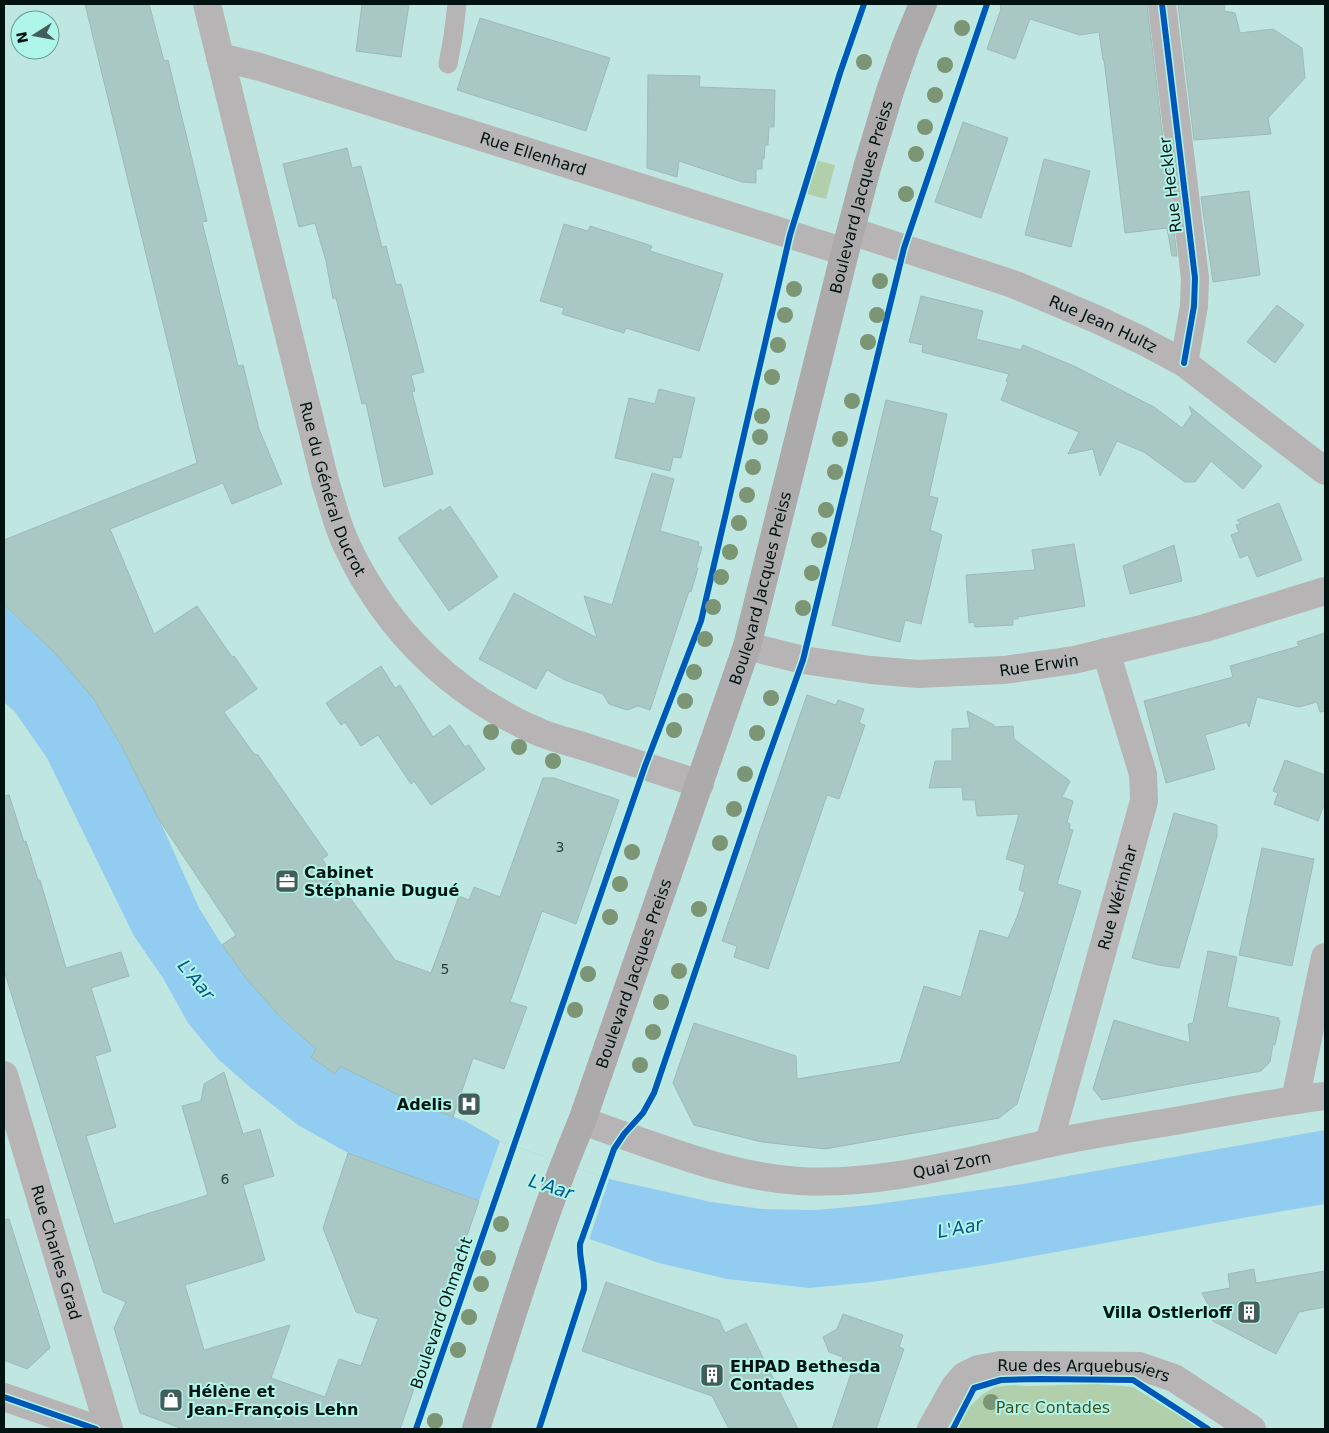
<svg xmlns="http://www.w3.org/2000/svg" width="1329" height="1433" viewBox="0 0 1329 1433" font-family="'DejaVu Sans',sans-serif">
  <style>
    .green { fill: #b2cfac }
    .water { fill: #92cdf1 }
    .pier { fill: #bfe6e0 }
    .building { fill: #aac8c3; stroke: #9cbbb6 }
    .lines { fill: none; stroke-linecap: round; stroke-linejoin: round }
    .lane { stroke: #b6b4b5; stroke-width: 19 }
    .street { stroke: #b6b4b5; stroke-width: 28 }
    .secondary { stroke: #adaaab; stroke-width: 28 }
    .cycleway-casing { stroke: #b0f5ea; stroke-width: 9 }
    .cycleway { stroke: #0057b8; stroke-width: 6 }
    .tree { fill: #7b9575 }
    .labels { text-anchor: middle; stroke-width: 4; stroke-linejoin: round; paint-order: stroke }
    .number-label { font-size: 14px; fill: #2a403d }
    .street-label { font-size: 16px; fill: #001310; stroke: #b0f5ea }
    .poi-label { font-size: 16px; font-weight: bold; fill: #001310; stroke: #b0f5ea; text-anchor: start }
    .park-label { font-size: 16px; fill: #43531e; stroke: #b0f5ea }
    .water-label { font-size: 18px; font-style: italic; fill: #085889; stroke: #b0f5ea }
  </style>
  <rect width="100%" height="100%" fill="#bfe6e0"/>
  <path class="green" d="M816 160 835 165 826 199 807 194Z
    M1098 1384 1133 1387 1201 1429H957L969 1407 983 1394 995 1387 1012 1385 1029 1386Z"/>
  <path class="water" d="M4 606 54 652 93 698 121 745 159 819 199 908 222 945 246 978 281 1018 316 1049 413 1102 465 1121 500 1141 609 1179 711 1202 762 1209 816 1210 870 1205 1023 1184 1325 1130V1204L1248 1217 979 1266 872 1282 809 1288 727 1279 659 1263 405 1175 348 1153 298 1125 251 1088 218 1059 188 1023 163 978 134 936 47 758 15 712 4 702Z"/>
  <path class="pier" d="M500 1141 609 1179 589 1240 479 1201Z"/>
  <path class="building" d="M85 4H149L164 61 168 60 207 221 202 222 238 366 243 365 259 429 282 484 232 504 223 483 110 529 154 634 197 606 232 657 234 656 257 689 224 712 254 754 258 755 328 855 322 859 395 960 431 973 459 896 469 900 474 887 500 897 543 778H554L619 800 576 924 542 911 510 1002 527 1007 504 1069 473 1058 453 1117 413 1102 340 1066 335 1074 311 1057 316 1049 281 1018 246 978 222 945 236 935 158 818 121 745 93 698 54 652 4 605V540L197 463Z
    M362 4H409L401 57 356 51Z
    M1000 4H1147L1177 256H1172L1167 228 1125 233 1104 60H1103L1099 32 1080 35 1030 19 1015 59 987 49 1001 9Z
    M1178 4H1225L1224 11 1235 13 1240 33 1273 29 1302 48 1305 78 1268 118 1271 134 1194 140Z
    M480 18 610 58 586 131 457 90Z
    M648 75 700 76 699 87 775 90 774 127H769L768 145H765L764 159H762V169H756V183L742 182 679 161 677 177 647 168Z
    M963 122 1008 138 981 218 935 202Z
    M347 148 352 168 361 166 382 247 386 246 396 285 401 284 424 372 411 375 415 391 412 392 433 474 384 487 366 403 362 404 336 298 333 299 326 261 315 223 299 227 283 164Z
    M1044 159 1090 171 1071 247 1025 235Z
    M1249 191 1260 275 1213 282 1201 197Z
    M564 224 588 231 590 226 640 242 652 246 650 251 723 274 699 351 626 328 624 333 562 314 564 308 540 301Z
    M921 296 983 311 976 339 1021 350 1023 345 1074 366 1154 407 1182 428 1192 414 1189 406 1262 466 1243 489 1211 461 1195 482H1185L1144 452 1117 441 1100 476 1093 449 1068 454 1079 432 1001 400 1008 382 1006 381 1009 374 922 352 923 345 909 342Z
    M1277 305 1304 325 1275 363 1247 342Z
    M659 389 695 398 681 458 673 457 670 471 615 458 629 398 655 404Z
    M886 400 947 414 929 496 938 498 930 530 942 535 921 624 905 620 900 642 832 625Z
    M652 473 674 479 660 531 699 542 698 546 702 547 696 568H698L691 592 689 591 650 710 638 706 627 710 609 704 603 694 565 680 547 670 536 689 479 659 514 593 597 638 584 596 612 605Z
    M1279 503 1302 560 1257 577 1248 555 1240 558 1231 535 1239 532 1236 525 1241 523 1237 520Z
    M450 506 498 577 449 611 398 538 441 509 442 512Z
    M1074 544 1085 606 1018 617V619H1013V625L975 627 974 622 969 623 966 575 1035 570 1032 550Z
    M1174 545 1182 581 1130 594 1123 566Z
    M1325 633V711L1320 712 1317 702 1299 707 1257 697 1249 727 1247 722 1205 735 1215 769 1166 783 1144 701 1233 677 1230 666 1299 646 1297 642Z
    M381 666 395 688 400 685 433 737 450 725 465 747 469 745 485 769 431 805 414 781 411 784 378 735 361 746 345 722 341 725 326 703Z
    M807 695 836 705 838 700 864 709 859 723 865 725 839 799 827 795 768 969 734 957 737 946 722 941Z
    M967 711 994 725 995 727 1013 726 1014 739 1070 781 1062 797 1073 801 1067 822 1070 824 1069 829 1073 830 1057 884 1081 891 1017 1104 999 1118 825 1149 762 1142 694 1125 673 1083 694 1023 796 1056 797 1079 900 1062 924 986 961 997 980 930 1008 938 1017 917 1025 892 1019 890 1025 865 1006 859 1019 814 977 816 975 800H963L962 787 929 788 935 761H952V729L970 728Z
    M1285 760 1325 775V802L1318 821 1274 804 1278 793 1273 791Z
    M9 795 24 842 26 841 38 880H40L66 968 121 952 129 976 91 988 111 1051 95 1056 116 1127 86 1136 114 1224 208 1195 182 1106 201 1101 204 1084 224 1072 243 1134 260 1129 274 1176 243 1185 265 1260 185 1285 204 1350 290 1325 271 1378 325 1397 339 1359 361 1366 378 1319 356 1312 323 1228 348 1153 479 1201 400 1429H183L140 1413 114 1328 126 1302 103 1292 4 970V796Z
    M1174 813 1217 825V836L1179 968 1158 965 1132 958Z
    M1262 848 1314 859 1292 966 1239 955Z
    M1208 951 1237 957 1227 1007 1279 1018 1278 1020 1280 1021 1275 1045 1273 1044 1270 1062 1261 1071 1102 1100 1093 1089 1114 1020 1190 1043 1188 1024 1193 1023Z
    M9 1219 50 1348 27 1369 4 1360V1220Z
    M1254 1269 1256 1283 1325 1271V1307L1299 1312 1276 1354 1213 1321 1208 1311 1210 1308 1202 1293 1230 1288 1228 1274Z
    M606 1282 719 1320 725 1333 746 1323 798 1429H729L712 1396 582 1351Z
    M843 1314 903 1335 899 1347 904 1349 876 1429H832L854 1365 842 1362 843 1357 829 1352 823 1337 837 1329Z"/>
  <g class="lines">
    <path class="lane" d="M448 64 453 37 457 4"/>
    <g class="street">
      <path id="s1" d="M207 4 325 481C332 502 337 526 347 546 387 631 454 696 541 733 559 740 578 744 595 750 630 761 665 773 700 784"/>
      <path d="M1162 4 1195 278 1194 306 1184 363"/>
      <path id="s2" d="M220 57 260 67 845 252"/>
      <path id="s3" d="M851 231 1013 284 1096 319 1141 340 1184 363 1325 471"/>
      <path id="s4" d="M747 646 803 660 871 670 918 674 1004 670 1074 660 1205 628 1325 591"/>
      <path id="s5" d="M4 1075 109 1429"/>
      <path d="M1295 1100 1325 957"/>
      <path id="s6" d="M582 1121C652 1144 724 1176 799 1181 884 1186 968 1160 1051 1143 1092 1134 1133 1128 1175 1121 1225 1112 1275 1102 1325 1096"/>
      <path id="s7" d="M1049 1143 1144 801 1143 774 1106 652"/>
      <path d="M4 1397 96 1429"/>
      <path id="s8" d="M931 1429 954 1388 964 1376 978 1369 1001 1365 1139 1366 1174 1378 1252 1429"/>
    </g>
    <path class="secondary" id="s9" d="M476 1429C509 1325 540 1221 582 1121L747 646 845 252 867 168 890 91 906 45 923 4"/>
    <g class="cycleway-casing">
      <path id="cycleway" d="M1162 4 1195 278 1194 306 1184 363
        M4 1397 96 1429
        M416 1429 645 766 701 621 790 235 840 73 864 4
        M539 1429 584 1289C585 1274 579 1259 580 1244L614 1149 624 1134 643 1113 654 1093 764 769 803 660 904 248 987 4
        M953 1429 974 1388 1001 1380 1040 1379 1133 1380 1208 1429"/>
    </g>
    <use href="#cycleway" class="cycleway"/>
  </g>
  <g class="tree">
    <circle cx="962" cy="28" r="8"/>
    <circle cx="864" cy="62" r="8"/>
    <circle cx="945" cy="65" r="8"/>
    <circle cx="935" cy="95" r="8"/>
    <circle cx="925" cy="127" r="8"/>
    <circle cx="916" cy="154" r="8"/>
    <circle cx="906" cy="194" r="8"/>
    <circle cx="880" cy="281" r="8"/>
    <circle cx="794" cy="289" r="8"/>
    <circle cx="785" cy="315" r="8"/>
    <circle cx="877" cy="315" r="8"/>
    <circle cx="868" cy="342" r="8"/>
    <circle cx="778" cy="345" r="8"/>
    <circle cx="772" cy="377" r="8"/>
    <circle cx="852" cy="401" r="8"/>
    <circle cx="762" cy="416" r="8"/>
    <circle cx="760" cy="437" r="8"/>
    <circle cx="840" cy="439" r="8"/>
    <circle cx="753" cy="467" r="8"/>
    <circle cx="835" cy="472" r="8"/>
    <circle cx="747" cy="495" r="8"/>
    <circle cx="826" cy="510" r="8"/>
    <circle cx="739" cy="523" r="8"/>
    <circle cx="819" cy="540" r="8"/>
    <circle cx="730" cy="552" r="8"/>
    <circle cx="812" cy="573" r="8"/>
    <circle cx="721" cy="577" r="8"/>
    <circle cx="713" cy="607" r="8"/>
    <circle cx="803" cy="608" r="8"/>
    <circle cx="705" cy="639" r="8"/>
    <circle cx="694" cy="672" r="8"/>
    <circle cx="771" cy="698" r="8"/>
    <circle cx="685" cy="701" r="8"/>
    <circle cx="674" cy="730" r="8"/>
    <circle cx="491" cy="732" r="8"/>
    <circle cx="757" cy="733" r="8"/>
    <circle cx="519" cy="747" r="8"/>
    <circle cx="553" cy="761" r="8"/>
    <circle cx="745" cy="774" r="8"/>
    <circle cx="734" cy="809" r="8"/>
    <circle cx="720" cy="843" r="8"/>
    <circle cx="632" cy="852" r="8"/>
    <circle cx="620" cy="884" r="8"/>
    <circle cx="699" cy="909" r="8"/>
    <circle cx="610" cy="917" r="8"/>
    <circle cx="679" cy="971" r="8"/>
    <circle cx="588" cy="974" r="8"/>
    <circle cx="661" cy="1002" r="8"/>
    <circle cx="575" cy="1010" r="8"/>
    <circle cx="653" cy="1032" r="8"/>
    <circle cx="640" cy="1065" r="8"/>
    <circle cx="501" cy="1224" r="8"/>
    <circle cx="488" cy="1258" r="8"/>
    <circle cx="481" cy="1284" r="8"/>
    <circle cx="469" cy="1317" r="8"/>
    <circle cx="458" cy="1350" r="8"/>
    <circle cx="991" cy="1402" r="8"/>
    <circle cx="435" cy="1421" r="8"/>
  </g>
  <defs>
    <g id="office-square" transform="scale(1.25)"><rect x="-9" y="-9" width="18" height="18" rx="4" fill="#435d59" stroke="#b0f5ea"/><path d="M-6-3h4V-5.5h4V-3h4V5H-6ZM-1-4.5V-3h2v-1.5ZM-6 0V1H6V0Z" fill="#fff"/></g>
    <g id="hospital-square" transform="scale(1.25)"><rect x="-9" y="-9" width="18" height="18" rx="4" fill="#435d59" stroke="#b0f5ea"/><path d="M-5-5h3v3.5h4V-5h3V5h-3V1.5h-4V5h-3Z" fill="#fff"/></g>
    <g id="building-square" transform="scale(1.25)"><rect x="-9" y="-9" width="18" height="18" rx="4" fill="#435d59" stroke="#b0f5ea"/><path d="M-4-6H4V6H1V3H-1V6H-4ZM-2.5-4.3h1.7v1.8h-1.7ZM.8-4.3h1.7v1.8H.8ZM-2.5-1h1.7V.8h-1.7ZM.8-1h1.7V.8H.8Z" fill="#fff"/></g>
    <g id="shop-square" transform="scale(1.25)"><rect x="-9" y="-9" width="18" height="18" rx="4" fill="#435d59" stroke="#b0f5ea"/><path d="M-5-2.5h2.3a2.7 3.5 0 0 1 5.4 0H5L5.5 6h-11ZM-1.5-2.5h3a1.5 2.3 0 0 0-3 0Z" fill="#fff"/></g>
  </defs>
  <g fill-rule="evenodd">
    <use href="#office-square" x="287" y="881"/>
    <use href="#hospital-square" x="469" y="1104"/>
    <use href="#building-square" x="1249" y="1312"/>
    <use href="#building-square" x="712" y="1375"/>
    <use href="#shop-square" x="171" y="1400"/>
  </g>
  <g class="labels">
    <g class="number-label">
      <text x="560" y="852">3</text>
      <text x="445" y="974">5</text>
      <text x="225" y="1184">6</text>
    </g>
    <g class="street-label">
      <text dy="6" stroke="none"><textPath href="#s2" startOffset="328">Rue Ellenhard</textPath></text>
      <text transform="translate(1170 185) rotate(-97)" y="6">Rue Heckler</text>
      <text dy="6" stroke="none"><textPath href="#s9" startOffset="1292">Boulevard Jacques Preiss</textPath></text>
      <text dy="6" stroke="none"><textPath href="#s3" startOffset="269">Rue Jean Hultz</textPath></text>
      <text dy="6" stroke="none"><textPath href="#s1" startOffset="501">Rue du Général Ducrot</textPath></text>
      <text dy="6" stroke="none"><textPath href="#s9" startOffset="888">Boulevard Jacques Preiss</textPath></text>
      <text dy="6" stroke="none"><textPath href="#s4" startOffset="295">Rue Erwin</textPath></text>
      <text dy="6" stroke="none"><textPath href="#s7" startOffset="255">Rue Wérinhar</textPath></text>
      <text dy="6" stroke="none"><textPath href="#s9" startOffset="482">Boulevard Jacques Preiss</textPath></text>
      <text dy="6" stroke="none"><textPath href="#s6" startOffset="380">Quai Zorn</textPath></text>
      <text dy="6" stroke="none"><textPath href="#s5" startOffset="185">Rue Charles Grad</textPath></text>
      <text transform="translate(441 1313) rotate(-71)" y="6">Boulevard Ohmacht</text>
      <text dy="6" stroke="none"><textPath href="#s8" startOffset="185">Rue des Arquebusiers</textPath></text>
    </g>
    <g class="poi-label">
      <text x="304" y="878">Cabinet<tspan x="304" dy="18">Stéphanie Dugué</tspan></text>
      <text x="452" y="1110" text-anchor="end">Adelis</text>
      <text x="1232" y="1318" text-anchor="end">Villa Ostlerloff</text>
      <text x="730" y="1372">EHPAD Bethesda<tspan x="730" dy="18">Contades</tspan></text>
      <text x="188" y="1397">Hélène et<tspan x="188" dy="18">Jean-François Lehn</tspan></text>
    </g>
    <g class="park-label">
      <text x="1053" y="1413">Parc Contades</text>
    </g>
    <g class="water-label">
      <text transform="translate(196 980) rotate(50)" y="6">L'Aar</text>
      <text transform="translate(551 1187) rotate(18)" y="6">L'Aar</text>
      <text transform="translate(960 1228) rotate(-10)" y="6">L'Aar</text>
    </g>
  </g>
  <rect width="1329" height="1433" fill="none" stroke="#001310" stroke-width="10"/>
  <g transform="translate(35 35) rotate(259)"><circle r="24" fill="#b0f5ea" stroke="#6a9b93"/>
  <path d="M0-4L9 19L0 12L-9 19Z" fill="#435d59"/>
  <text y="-8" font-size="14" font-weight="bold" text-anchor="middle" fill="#001310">N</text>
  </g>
</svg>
